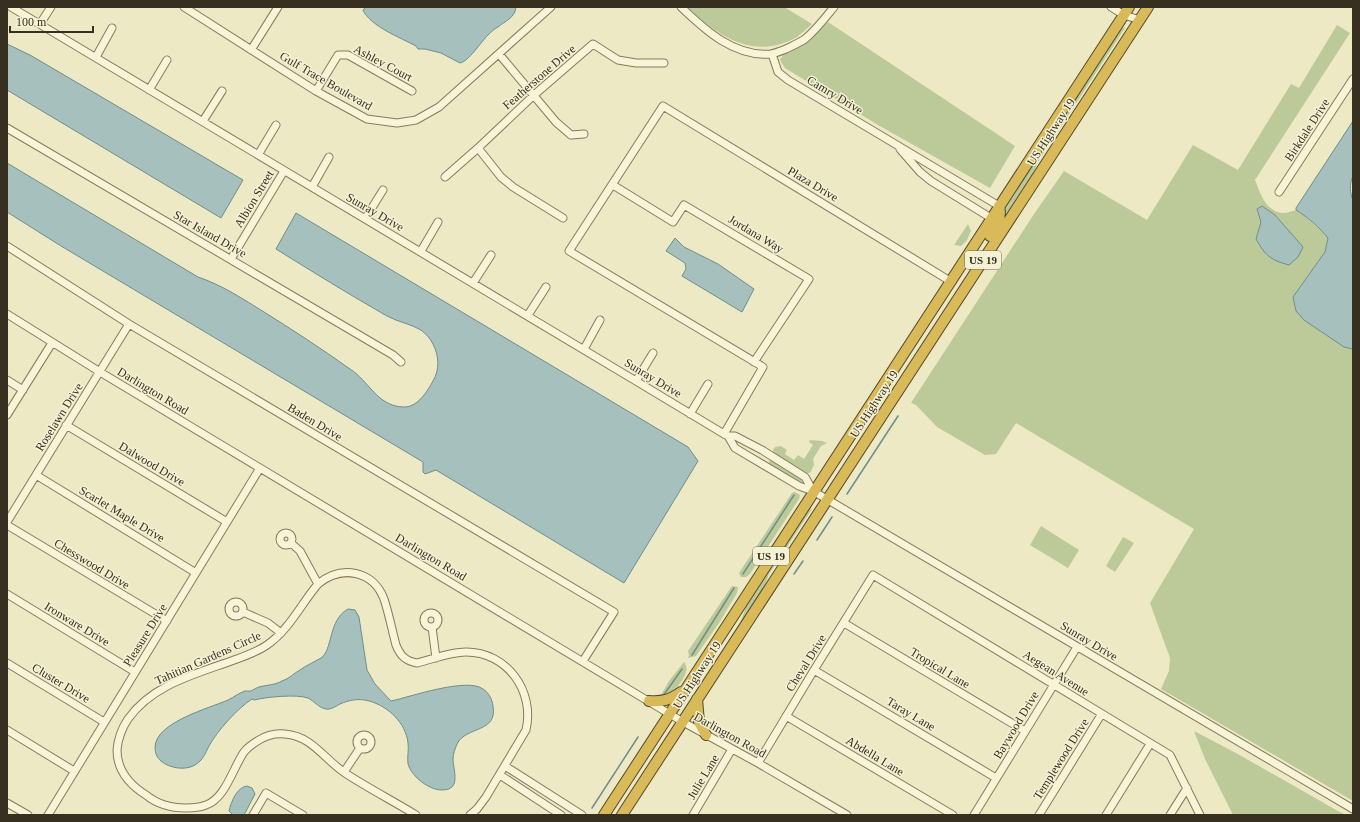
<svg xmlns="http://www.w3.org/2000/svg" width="1360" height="822" viewBox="0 0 1360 822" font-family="'Times New Roman',serif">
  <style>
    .green { fill: #bbca98; fill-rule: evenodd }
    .water { fill: #a6c0bd; stroke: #6d8e8c }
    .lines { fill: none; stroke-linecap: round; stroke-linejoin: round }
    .stream { stroke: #6d8e8c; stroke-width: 1.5 }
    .minor-casing { stroke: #877b5b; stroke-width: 9 }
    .highway-casing { stroke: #55482f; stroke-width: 12 }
    .minor { stroke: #f8f4d7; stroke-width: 7 }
    .highway { stroke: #d9ba58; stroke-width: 10 }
    .labels { text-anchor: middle; stroke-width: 3; stroke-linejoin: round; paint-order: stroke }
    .shield { fill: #f4f1d4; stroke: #706955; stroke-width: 1 }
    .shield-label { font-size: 11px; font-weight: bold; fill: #372f1f }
    .street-label { font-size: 12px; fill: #372f1f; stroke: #f4f1d4 }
  </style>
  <rect width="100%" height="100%" fill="#ede9c4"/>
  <path class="green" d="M688 7H784L812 24C806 29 800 36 793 39 753 60 716 35 688 7Z
    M828 22 1015 146 990 188 878 125 785 68 780 60 784 54 810 41Z
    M1337 25 1350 33 1255 180C1260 193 1266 212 1283 213 1287 213 1292 211 1296 210 1309 218 1318 227 1328 238L1325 252 1293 297 1296 311 1304 320 1344 347 1353 349V801L1161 689 1169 671 1170 658 1150 603 1194 529 1016 423 996 454 985 455 937 427 916 405 911 403 1034 214 1064 171 1147 220 1193 145 1238 170 1291 84 1299 88ZM1262 206 1275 215 1303 247 1256 239 1261 222 1257 210Z
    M1124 27 1125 28 1038 162 1033 174 1003 220V209L1120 30Z
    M968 224 971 231 967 240 961 246 954 245Z
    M810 440 822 441 827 443 821 446 813 459 814 465 810 473H804L773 453V450L775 447 781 446 787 450 785 454 794 460 798 455 804 459 813 445 809 442Z
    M772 459 802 479 801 483 769 465V461Z
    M795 492 800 495 799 499 750 574 746 577H741L739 573 792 493Z
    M810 507 812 509 769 574 764 589 739 626 747 604Z
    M1041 526 1079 550 1068 568 1030 545Z
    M1123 537 1134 543 1115 572 1106 566Z
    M732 586 738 587 737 593 719 623 696 656 688 658 689 655 688 651Z
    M684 662C692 672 678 685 672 694L661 696V695L669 681Z
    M1194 731 1236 753 1345 815H1233L1205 759Z"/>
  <path class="water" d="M366 7H516C515 18 505 21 498 27 494 29 491 32 488 35 481 42 468 62 460 63L441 53 425 49H418L416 46C401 38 370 26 363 10Z
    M7 44 30 55 243 180 221 218 7 90Z
    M1353 121V176C1349 185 1350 192 1353 201V349L1344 347 1304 320 1296 311 1293 297 1325 252 1328 238C1319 227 1309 218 1296 210V208Z
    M7 163 198 277C222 285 243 299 264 312 293 330 322 349 350 369 369 381 377 406 403 407 417 408 427 392 433 381 440 369 439 356 433 344 430 338 426 334 421 330 411 324 398 322 387 316 350 295 313 272 276 249L296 213 688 447 698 461 624 583 436 470 425 474 423 472V462L61 246 7 212Z
    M1262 206 1275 215 1303 247 1298 257 1289 265C1270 260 1265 255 1256 239L1261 222 1257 209Z
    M675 238 684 247 718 264 754 289 742 312 682 276 686 269 685 263 666 251Z
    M348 609 355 610 359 617 367 670 375 684 391 701C410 697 467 677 483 689 489 693 492 699 493 706 498 733 466 726 457 744 455 749 453 754 453 759 453 770 462 790 442 790 429 790 412 777 408 764 407 757 409 750 408 743 406 723 388 706 369 701 359 698 349 700 340 704 336 706 331 710 326 709 319 708 314 701 308 698 297 694 266 697 254 700L252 699C238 708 217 731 209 746 205 754 203 760 195 765 185 771 169 768 161 761 157 758 155 753 155 747 156 722 210 708 228 700 234 697 239 693 245 691 246 691 249 691 251 691 253 690 256 688 259 687 267 685 275 685 282 681 289 679 294 673 300 670 307 665 314 662 321 658 333 650 328 620 348 609Z
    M247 786 252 788 255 794 244 815H233L229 811C231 802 237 787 247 786Z"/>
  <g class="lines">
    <path class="stream" d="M847 494 898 416
      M817 540 832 517
      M743 574 794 495
      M794 574 803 561
      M692 655 734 588
      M663 696 682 669
      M592 808 638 737"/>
    <g class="minor-casing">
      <path id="minor" d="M11 7 636 381 724 434 728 436 735 448 799 486 813 491 1353 809
        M184 7 316 91 367 119 397 123 416 120 439 107 551 7
        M681 7C705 30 734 57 771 54 776 53 781 51 786 49 792 46 799 43 805 39 816 30 825 18 834 7
        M1111 7 1124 15 1140 20
        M40 24 51 7
        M251 50 278 7
        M499 54 556 122 571 135 584 134
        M772 54 778 72 788 80 999 206
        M96 57 112 28
        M149 90 167 60
        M316 91 338 55H348L412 91
        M203 121 222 91
        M7 128 393 355 401 362
        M478 148 501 177 513 187 563 218
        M900 149 920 172 931 181 991 218
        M258 155 276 125
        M445 177 478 148 534 95 593 44 618 60 636 63H664
        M613 185 673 222 684 205 809 279 754 362
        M312 187 329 157
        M1279 192 1353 79
        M365 219 383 190
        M7 246 129 324 614 612 583 661
        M421 251 438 222
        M231 259 284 171
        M473 283 491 255
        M7 314 100 372 683 722 758 763 847 815
        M528 315 546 287
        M584 349 600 320
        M7 380 23 390
        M636 381 653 353
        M690 414 708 384
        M7 415 52 343
        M66 425 227 522
        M724 434 763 367 569 251 663 106 950 281
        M728 436H735L762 450 805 477 813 491
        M36 475 196 573
        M7 522 129 324
        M7 525 167 621
        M280 539a6 6 0 1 1 12 0a6 6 0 1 1-12 0Z
        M291 543 300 551 318 584
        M7 594 135 672
        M229 609a7 7 0 1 1 14 0a7 7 0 1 1-14 0Z
        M243 612 268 623 281 633
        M424 620a7 7 0 1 1 14 0a7 7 0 1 1-14 0Z
        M844 623 1025 731
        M432 627 436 658
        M7 663 104 722
        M814 670 996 778
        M786 716 953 815
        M7 730 74 771
        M357 742a7 7 0 1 1 14 0a7 7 0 1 1-14 0Z
        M758 763 814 670 873 575 1170 755 1200 815
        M505 766 582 815
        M344 772 360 748
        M500 775 561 815
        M7 803 28 815
        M48 815 260 468
        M253 815 266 793 303 815
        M416 815C393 801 368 788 345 773 324 759 312 736 285 734 276 733 267 735 259 740 254 743 248 747 244 752 233 768 225 799 206 805 201 807 192 808 186 808 172 808 157 804 146 795 130 785 117 770 117 750 118 738 122 728 128 719 153 684 196 674 234 660 245 656 257 652 267 645 289 630 301 604 318 584 341 565 373 570 384 599 389 614 392 630 396 645 400 655 405 661 417 663 433 659 450 652 466 652 507 652 535 691 526 730L486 797 477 809 470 815
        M693 815 732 749
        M974 815 1077 647
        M1039 815 1101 715
        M1106 815 1150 744
        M1170 815 1187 788"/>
    </g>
    <g class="highway-casing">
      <path id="highway" d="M990 236C997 226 1002 218 999 206
        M697 699 699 722 706 735
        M649 701C662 702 670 700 681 692
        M604 815 1129 7
        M622 815 1148 7"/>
    </g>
    <use href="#minor" class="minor"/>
    <use href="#highway" class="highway"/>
  </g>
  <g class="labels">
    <g class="shield">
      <rect x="965" y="251" width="36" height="18" rx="3"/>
      <rect x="753" y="547" width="36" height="18" rx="3"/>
    </g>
    <g class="shield-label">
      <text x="983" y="264">US 19</text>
      <text x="771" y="560">US 19</text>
    </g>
    <g class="street-label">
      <text transform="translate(383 63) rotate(28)" y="4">Ashley Court</text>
      <text transform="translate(539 77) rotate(-41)" y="4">Featherstone Drive</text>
      <text transform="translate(326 81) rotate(30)" y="4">Gulf Trace Boulevard</text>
      <text transform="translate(835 95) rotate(31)" y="4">Camry Drive</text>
      <text transform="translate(1307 130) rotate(-57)" y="4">Birkdale Drive</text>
      <text transform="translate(1051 132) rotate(-57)" y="4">US Highway 19</text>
      <text transform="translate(813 184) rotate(31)" y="4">Plaza Drive</text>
      <text transform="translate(254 199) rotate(-59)" y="4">Albion Street</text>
      <text transform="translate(375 212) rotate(30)" y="4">Sunray Drive</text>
      <text transform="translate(210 234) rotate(30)" y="4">Star Island Drive</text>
      <text transform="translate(756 234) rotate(31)" y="4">Jordana Way</text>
      <text transform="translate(653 378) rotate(31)" y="4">Sunray Drive</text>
      <text transform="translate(153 391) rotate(31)" y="4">Darlington Road</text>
      <text transform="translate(874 404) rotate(-57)" y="4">US Highway 19</text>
      <text transform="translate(59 417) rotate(-58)" y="4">Roselawn Drive</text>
      <text transform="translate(315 422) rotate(31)" y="4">Baden Drive</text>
      <text transform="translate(152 464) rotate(31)" y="4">Dalwood Drive</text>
      <text transform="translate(122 514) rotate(31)" y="4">Scarlet Maple Drive</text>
      <text transform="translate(431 557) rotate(31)" y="4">Darlington Road</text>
      <text transform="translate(92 564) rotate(31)" y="4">Chesswood Drive</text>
      <text transform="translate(77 624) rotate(31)" y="4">Ironware Drive</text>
      <text transform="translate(145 635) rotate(-58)" y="4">Pleasure Drive</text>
      <text transform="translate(1089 641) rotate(31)" y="4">Sunray Drive</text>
      <text transform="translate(208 658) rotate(-24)" y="4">Tahitian Gardens Circle</text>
      <text transform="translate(806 663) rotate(-58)" y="4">Cheval Drive</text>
      <text transform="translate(940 668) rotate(31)" y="4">Tropical Lane</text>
      <text transform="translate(1056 673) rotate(32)" y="4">Aegean Avenue</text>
      <text transform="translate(697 675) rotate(-57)" y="4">US Highway 19</text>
      <text transform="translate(61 683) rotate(31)" y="4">Cluster Drive</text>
      <text transform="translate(911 714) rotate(31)" y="4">Taray Lane</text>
      <text transform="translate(1016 725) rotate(-59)" y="4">Baywood Drive</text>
      <text transform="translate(730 735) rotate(29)" y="4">Darlington Road</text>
      <text transform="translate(875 756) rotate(31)" y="4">Abdella Lane</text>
      <text transform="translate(1061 759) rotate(-58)" y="4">Templewood Drive</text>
      <text transform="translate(703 777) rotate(-59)" y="4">Julie Lane</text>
    </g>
  </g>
  <rect width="1360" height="822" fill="none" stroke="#372f1f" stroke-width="16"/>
  <path d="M10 26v6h83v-6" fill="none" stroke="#372f1f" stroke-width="2"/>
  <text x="16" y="26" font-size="12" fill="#372f1f" stroke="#f4f1d4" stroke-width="3" paint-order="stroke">100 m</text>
</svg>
